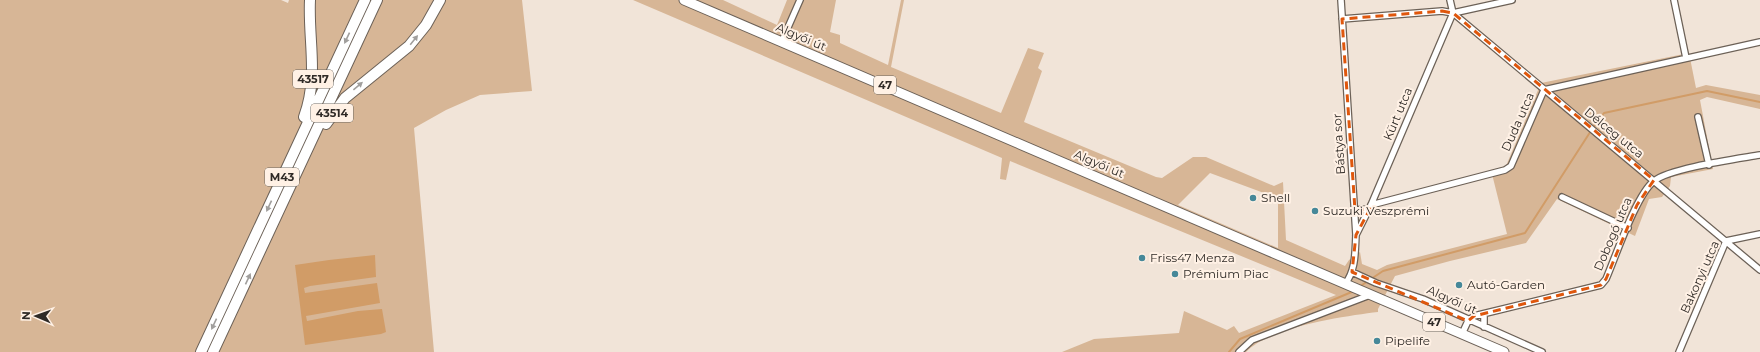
<svg xmlns="http://www.w3.org/2000/svg" width="1760" height="352" viewBox="0 0 1760 352" font-family="Montserrat,sans-serif">
  <style>
    .green { fill: #d7b696; fill-rule: evenodd }
    .water { fill: #d19c67 }
    .lines { fill: none; stroke-linecap: round; stroke-linejoin: round }
    .stream { stroke: #d19c67; stroke-width: 2 }
    .minor-casing { stroke: #6c6157; stroke-width: 8 }
    .primary-casing { stroke: #6c6157; stroke-width: 11 }
    .motorway-casing { stroke: #6c6157; stroke-width: 12 }
    .minor { stroke: #fff; stroke-width: 5.5 }
    .primary { stroke: #fff; stroke-width: 9 }
    .motorway { stroke: #fff; stroke-width: 10 }
    .oneway { fill: #a19f9d }
    .marked { fill: none; stroke: #df570d; stroke-width: 3; stroke-dasharray: 8 5; stroke-linejoin: round }
    .poi-dot { fill: #468899; stroke: #fff1e5; stroke-width: 1.5 }
    .labels { text-anchor: middle; stroke-width: 4; stroke-linejoin: round; paint-order: stroke }
    .shield { fill: #fff1e5; stroke: #6d665f; stroke-width: 1 }
    .shield-label { font-size: 11px; font-weight: bold; fill: #2f2a26 }
    .street-label { font-size: 12px; fill: #2f2a26; stroke: #fff1e5 }
    .poi-label { font-size: 12px; fill: #2f2a26; stroke: #fff1e5; text-anchor: start }
  </style>
  <rect width="100%" height="100%" fill="#f1e4d8"/>
  <path class="green" d="M0 0H281L288 3 289 0H522L532 91 480 95 446 110 414 128 434 352H0Z
    M633 0H723L777 25 787 0H836L830 32 840 35V43L888 65 901 0H904L891 67 1001 113 1028 48 1044 53 1038 68 1042 71 1024 122 1156 177 1162 178 1193 157H1206L1274 186 1283 182 1286 240 1345 266 1349 260 1360 252 1362 264 1377 270 1387 265 1507 234 1491 170 1506 166 1541 83 1689 53 1696 88 1706 85 1760 95V109L1707 97 1700 100 1713 169 1671 177 1670 186 1662 197 1649 199 1635 236 1557 199 1526 243 1450 261 1395 276 1378 309V312C1345 316 1269 327 1246 352H1062L1094 339 1179 333 1184 311 1227 330 1234 326 1239 333 1336 295 1010 161 1006 180 1000 179 1002 158ZM1210 173 1272 196 1278 203V248L1178 205Z"/>
  <path class="water" d="M375 255 376 277 310 286 304 288 305 293 377 283 380 303 306 316 307 321 358 311 382 309 386 332 381 334 305 345 295 265 329 260Z"/>
  <g class="lines">
    <path class="stream" d="M1359 287 1383 271 1525 233 1596 123 1604 113 1707 91 1760 102
      M1229 352 1240 339 1354 291"/>
    <g class="minor-casing">
      <path id="minor" d="M1341 0 1356 235C1355 252 1356 270 1345 284
        M1674 0 1686 58
        M1453 13 1760 270
        M1342 19 1442 11 1453 13 1512 0
        M782 41 800 0
        M1698 117 1709 165
        M1562 197 1628 228
        M1371 205 1505 170 1511 166 1544 90 1760 42
        M1355 210 1370 209
        M1356 235 1371 205 1453 13 1450 0
        M1352 272 1376 283 1423 299 1542 352
        M1484 327V314
        M1462 334 1468 321 1474 316 1601 285 1606 279C1616 256 1636 195 1654 181 1670 168 1737 159 1760 155
        M1239 352 1252 340 1370 295
        M1679 352 1726 241 1760 234"/>
    </g>
    <g class="primary-casing">
      <path id="primary" d="M684 0 1504 352"/>
    </g>
    <g class="motorway-casing">
      <path id="motorway" d="M304 117C319 76 308 41 310 0
        M326 124 345 98 409 46 426 25 440 0
        M201 352 365 0
        M213 352 377 0"/>
    </g>
    <use href="#minor" class="minor"/>
    <use href="#primary" class="primary"/>
    <use href="#motorway" class="motorway"/>
  </g>
  <defs><path id="oneway-solid" d="M-6-.8H1V-3.2L6.5 0L1 3.2V.8H-6Z"/></defs>
  <g class="oneway">
    <use href="#oneway-solid" transform="translate(347 38) rotate(115)"/>
    <use href="#oneway-solid" transform="translate(414 40) rotate(-51)"/>
    <use href="#oneway-solid" transform="translate(358 86) rotate(-40)"/>
    <use href="#oneway-solid" transform="translate(269 206) rotate(115)"/>
    <use href="#oneway-solid" transform="translate(248 279) rotate(-65)"/>
    <use href="#oneway-solid" transform="translate(214 324) rotate(115)"/>
  </g>
  <path class="marked" d="M1442 11 1453 13 1654 180 1637 205 1606 279 1601 285 1474 316 1468 321 1352 272 1356 235 1370 209 1355 210 1342 19Z"/>
  <g class="poi-dot">
    <circle cx="1253" cy="198" r="4"/>
    <circle cx="1315" cy="211" r="4"/>
    <circle cx="1142" cy="258" r="4"/>
    <circle cx="1175" cy="274" r="4"/>
    <circle cx="1459" cy="285" r="4"/>
    <circle cx="1377" cy="341" r="4"/>
  </g>
  <g class="labels">
    <g class="shield">
      <rect x="293" y="70" width="40" height="18" rx="3"/>
      <rect x="874" y="76" width="22" height="18" rx="3"/>
      <rect x="311" y="104" width="42" height="18" rx="3"/>
      <rect x="265" y="168" width="34" height="18" rx="3"/>
      <rect x="1423" y="313" width="22" height="18" rx="3"/>
    </g>
    <g class="shield-label">
      <text x="313" y="83">43517</text>
      <text x="885" y="89">47</text>
      <text x="332" y="117">43514</text>
      <text x="282" y="181">M43</text>
      <text x="1434" y="326">47</text>
    </g>
    <g class="street-label">
      <text transform="translate(801 37) rotate(23)" y="4">Algyői út</text>
      <text transform="translate(1398 114) rotate(-67)" y="4">Kürt utca</text>
      <text transform="translate(1518 122) rotate(-66)" y="4">Duda utca</text>
      <text transform="translate(1614 133) rotate(39)" y="4">Délceg utca</text>
      <text transform="translate(1339 144) rotate(-94)" y="4">Bástya sor</text>
      <text transform="translate(1099 164) rotate(23)" y="4">Algyői út</text>
      <text transform="translate(1613 234) rotate(-67)" y="4">Dobogó utca</text>
      <text transform="translate(1700 277) rotate(-66)" y="4">Bakonyi utca</text>
      <text transform="translate(1452 300) rotate(24)" y="4">Algyői út</text>
    </g>
    <g class="poi-label">
      <text x="1261" y="202">Shell</text>
      <text x="1323" y="215">Suzuki Veszprémi</text>
      <text x="1150" y="262">Friss47 Menza</text>
      <text x="1183" y="278">Prémium Piac</text>
      <text x="1467" y="289">Autó-Garden</text>
      <text x="1385" y="345">Pipelife</text>
    </g>
  </g>
  <g transform="translate(36 316) rotate(272)" stroke="#fff1e5" stroke-width="3" paint-order="stroke">
  <path d="M0-3L7 15L0 10L-7 15Z" fill="#2f2a26"/>
  <text y="-6" font-size="11" font-weight="bold" text-anchor="middle" fill="#2f2a26">N</text>
  </g>
</svg>
